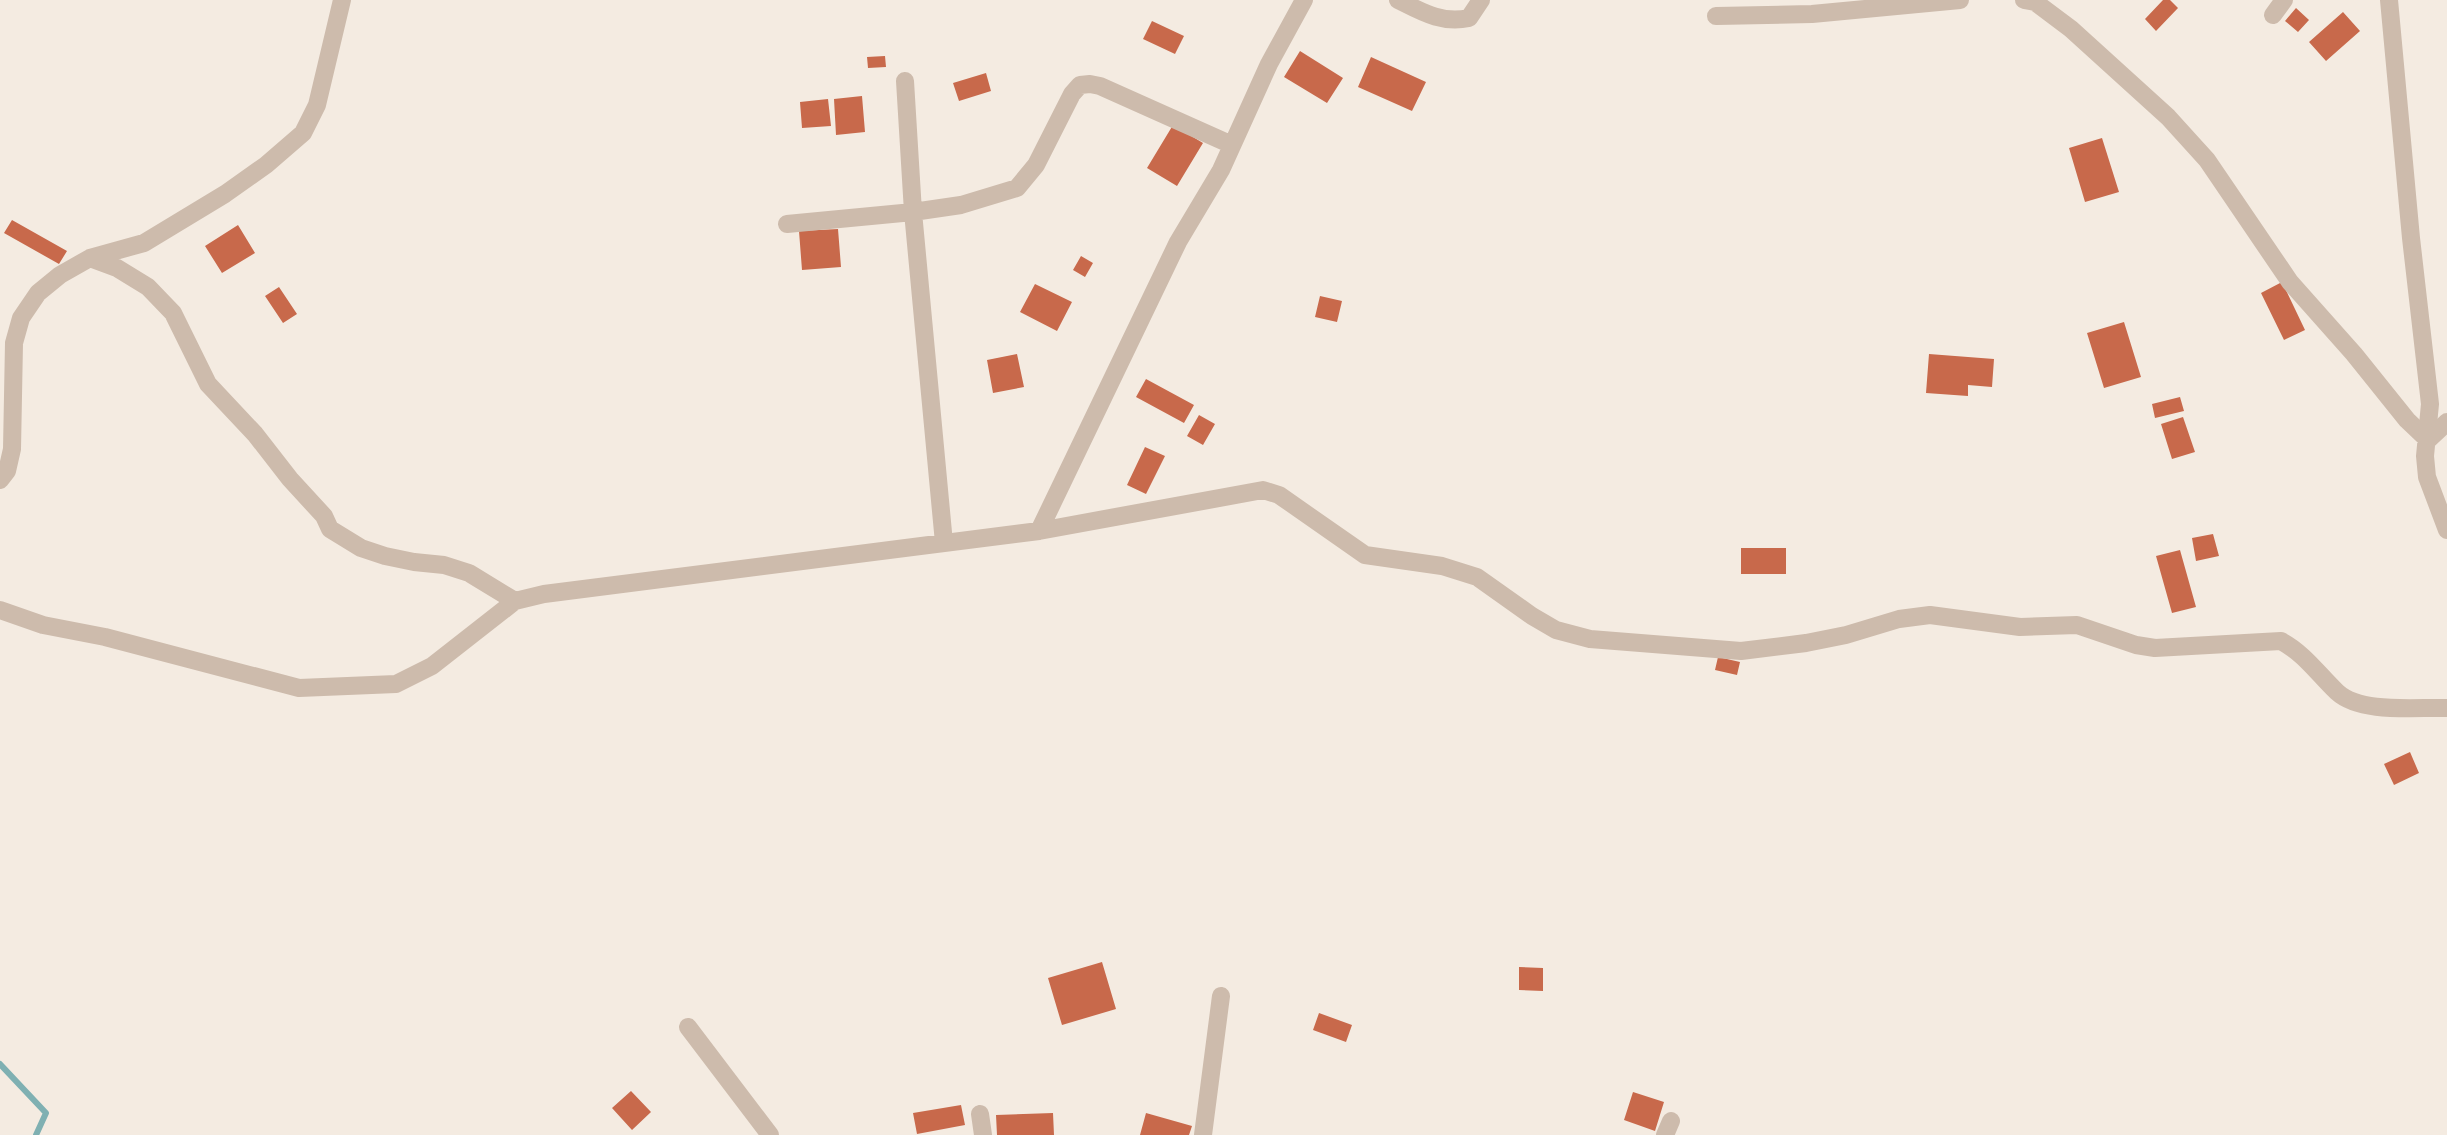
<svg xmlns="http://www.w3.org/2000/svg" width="2447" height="1135" viewBox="0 0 2447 1135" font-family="Mulish,sans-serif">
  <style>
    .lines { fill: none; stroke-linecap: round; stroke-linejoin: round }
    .stream { stroke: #7fb0b2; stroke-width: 6 }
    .building { fill: #c8694b }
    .minor { stroke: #cdbbac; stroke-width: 18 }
  </style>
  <rect width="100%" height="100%" fill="#f4ebe1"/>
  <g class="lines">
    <path class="stream" d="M0 1064 46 1113 36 1135"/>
  </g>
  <path class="building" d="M2163 0H2170L2178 8 2156 31 2145 19Z
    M2296 8 2309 20 2298 32 2285 21Z
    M2343 12 2360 31 2326 61 2309 42Z
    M1152 21 1184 36 1175 54 1143 39Z
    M1300 51 1343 78 1327 103 1284 77Z
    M885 56 886 67 868 68 867 57Z
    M1371 57 1426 82 1412 111 1358 87Z
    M986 73 991 91 959 101 953 83Z
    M862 96 865 132 836 135 834 99Z
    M828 99 831 126 802 128 800 102Z
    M1173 125 1203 143 1177 186 1147 168Z
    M2102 138 2119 192 2085 202 2069 148Z
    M12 220 67 251 59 264 4 233Z
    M238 225 255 253 222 273 205 246Z
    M838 229 841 267 802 270 799 231Z
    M1081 256 1093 263 1085 277 1073 270Z
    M2282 282 2305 330 2284 340 2261 293Z
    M1035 284 1072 302 1057 331 1020 312Z
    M279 287 297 314 283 323 265 296Z
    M1320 296 1342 301 1337 322 1315 317Z
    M2124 322 2141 377 2104 388 2087 333Z
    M1017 354 1024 387 993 393 987 360Z
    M1929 354 1994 359 1992 387 1968 385V396L1926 393Z
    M1146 379 1194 405 1184 423 1136 397Z
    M2180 397 2184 411 2155 418 2152 404Z
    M1199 415 1215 424 1203 445 1187 436Z
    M2183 417 2195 452 2172 459 2161 424Z
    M1145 447 1165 456 1146 494 1127 485Z
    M2213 534 2219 556 2196 561 2192 538Z
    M1741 548H1786V574H1741Z
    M2180 550 2196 607 2172 613 2156 556Z
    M1718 657 1740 662 1737 675 1715 670Z
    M2410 752 2419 773 2394 785 2384 764Z
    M1102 962 1116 1009 1062 1025 1048 978Z
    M1519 967 1543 968V991L1519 990Z
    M1319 1013 1352 1025 1346 1042 1313 1030Z
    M631 1091 651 1112 632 1130 612 1108Z
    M1633 1092 1664 1102 1655 1131 1624 1120Z
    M961 1105 965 1125 917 1134 913 1113Z
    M1053 1113 1054 1135H997L996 1115Z
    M1146 1113 1192 1126 1189 1135H1140Z"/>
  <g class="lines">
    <path class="minor" d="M1398 0C1422 12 1442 24 1469 18L1481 0
      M2024 0 2035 2 2071 29 2168 117 2207 160 2290 282 2354 354 2407 420 2428 440 2447 422
      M2389 0 2411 238 2430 404 2425 456 2427 477 2447 530
      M2273 15 2284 0
      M1716 16 1812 14 1960 0
      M905 81 913 212 944 543
      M787 224 913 212 961 205 1017 188 1036 165 1072 94 1080 85 1090 84 1100 86 1232 145
      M90 258 117 268 148 287 173 313 208 384 255 434 290 479 324 516 330 529 361 548 385 556 414 562 444 565 469 573 515 601
      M0 480 7 471 12 449 14 343 21 318 38 293 60 275 90 258 144 243 225 194 266 165 303 133 317 105 342 0
      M1039 531 1178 242 1221 170 1269 64 1304 0
      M0 610 43 625 105 637 299 688 396 684 432 666 515 601 544 594 1039 531 1263 490 1279 495 1365 555 1442 566 1477 577 1532 616 1556 630 1590 639 1741 651 1806 643 1846 635 1899 619 1930 615 2020 627 2077 625 2136 645 2155 648 2281 641C2305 654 2318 674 2337 692 2361 714 2415 707 2447 708
      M688 1027 770 1135
      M980 1114 983 1135
      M1203 1135 1221 996
      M1665 1135 1671 1121"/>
  </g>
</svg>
